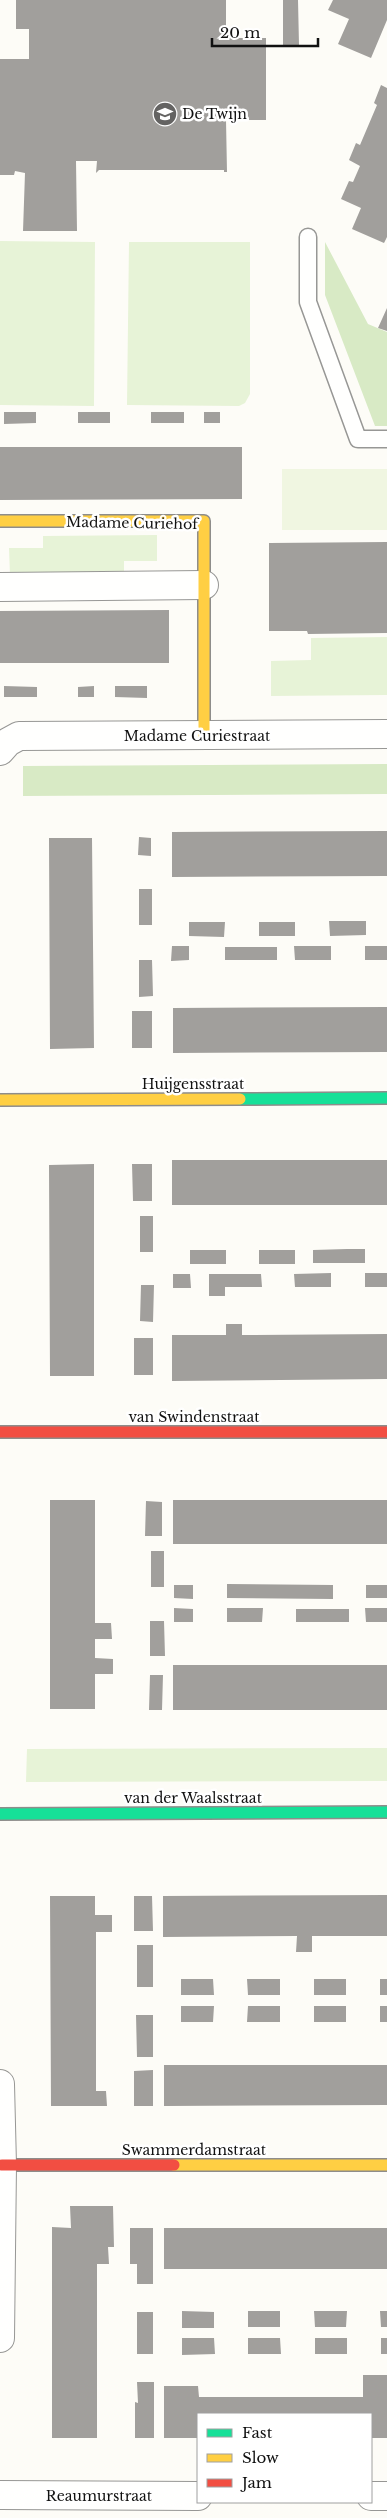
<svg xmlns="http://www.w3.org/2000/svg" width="387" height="2518" viewBox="0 0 387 2518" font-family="'Libre Baskerville',serif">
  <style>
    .green { fill: #e7f3d7 }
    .forest { fill: #d8eac5 }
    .pitch { fill: #f0f6e1 }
    .building { fill: #a19f9c }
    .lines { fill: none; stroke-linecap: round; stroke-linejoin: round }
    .lane-casing { stroke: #979795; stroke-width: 19 }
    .street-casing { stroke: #979795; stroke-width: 30 }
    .fast-casing { stroke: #8e8d8b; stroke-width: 14 }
    .slow-casing { stroke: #8e8d8b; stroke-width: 14 }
    .jam-casing { stroke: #8e8d8b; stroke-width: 14 }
    .lane { stroke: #fffffe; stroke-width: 16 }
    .street { stroke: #fffffe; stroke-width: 28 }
    .fast { stroke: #16e098; stroke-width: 11 }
    .slow { stroke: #ffcf43; stroke-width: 11 }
    .jam { stroke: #f24e42; stroke-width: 11 }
    .labels { text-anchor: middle; stroke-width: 5; stroke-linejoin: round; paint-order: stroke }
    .poi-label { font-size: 14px; fill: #111; stroke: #fff; text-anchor: start }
    .street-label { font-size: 14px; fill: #111; stroke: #fff }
  </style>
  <rect width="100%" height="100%" fill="#fdfcf7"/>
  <path class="green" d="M0 241 95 242 94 406 0 405Z
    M129 242H250V394L245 403 239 406 127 405Z
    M157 535V561H124V574L10 575 9 548H43V536Z
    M387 637V695L271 696V661L311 660V638Z
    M387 1748V1781L26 1782 27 1749Z"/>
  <path class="forest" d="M325 242 368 324 387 332V426H375L325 295Z
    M387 764V794L23 796V766Z"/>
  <path class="pitch" d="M282 469H387V530H282Z"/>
  <path class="building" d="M16 0H226V38H266V120H226L227 172H224V170H99L96 173 97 161H76L77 231H23L25 173 15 171 14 175H0V59H29V29H16Z
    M283 0H298L299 45H283Z
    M333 0H387V20L371 58 338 44 349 19 328 10Z
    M381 85 387 88V237L384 243 352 229 361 208 341 199 349 181 353 182 360 166 349 160 356 143 360 145 377 105 374 103Z
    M387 308V331L378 328Z
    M4 412H36V423L4 424Z
    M78 412H110V423H78Z
    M151 412H184V423H151Z
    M204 412H220V423H204Z
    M0 447H242V499L0 500Z
    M387 542V633L308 634 307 631H269V543Z
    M169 610V663H0V611Z
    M4 686 37 687V697H4Z
    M94 686V697H78V687Z
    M115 686H147V698L115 697Z
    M387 831V876L172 877V832Z
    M139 837 151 838V856L138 855Z
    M49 838H92L94 1048 50 1049Z
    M139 889H152V925H139Z
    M329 921H366V935L330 936Z
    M189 922H225L224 937 189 936Z
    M259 922H295V936H259Z
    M172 946H189V960L171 961Z
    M294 946H331V960H295Z
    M365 946H387V960H365Z
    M225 947H277V960H225Z
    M139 960H152L153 996 139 997Z
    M387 1007V1052L173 1053V1008Z
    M132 1011H152V1048H132Z
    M172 1160H387V1205H172Z
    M94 1164V1376H50L49 1165Z
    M132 1164H152V1201H133Z
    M140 1216H153V1252H140Z
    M347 1249H365V1263H313V1250Z
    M190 1250H226V1264H190Z
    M259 1250H295V1264H259Z
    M331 1273V1287H295L294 1274Z
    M365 1273H387V1287H365Z
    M173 1274H190L191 1288H173Z
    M209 1274H261L262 1287H225V1296H209Z
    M141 1285H154L153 1322 140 1321Z
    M226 1324H242V1335L387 1334V1379L172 1381V1335H226Z
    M134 1338H153V1375H134Z
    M50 1500H95V1623H111L112 1639H95V1658L113 1659V1674H95V1709H50Z
    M173 1500H387V1544H173Z
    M146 1501 162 1502V1536H145Z
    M151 1551H164V1587H151Z
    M227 1584 333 1585V1599L227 1598Z
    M174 1585H193V1599L174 1598Z
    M366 1585H387V1598H366Z
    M174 1608 193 1609V1622H174Z
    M227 1608H263L262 1622H227Z
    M365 1608H387V1622H366Z
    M296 1609H349V1622H296Z
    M150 1621H164L165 1656H150Z
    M173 1665H387V1710H173Z
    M150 1675H163L162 1710H149Z
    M387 1895V1936H312V1952H296L297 1936 163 1937V1896Z
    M50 1896H95V1915H112V1932H96V2091H106L107 2106H51Z
    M134 1896H152L153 1931H134Z
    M137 1945H153V1987H137Z
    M181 1979H213L214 1995H181Z
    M247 1979H280V1995H248Z
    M314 1979H346V1995H314Z
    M380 1979H387V1995H380Z
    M181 2006H214L213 2022H181Z
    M248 2006H280V2022H247Z
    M314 2006H346V2022H314Z
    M380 2006H387V2022H380Z
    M136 2015H153V2057H137Z
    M164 2065H387V2105L164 2106Z
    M153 2070V2106H134V2071Z
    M70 2206H113L114 2247H108L109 2264H97V2438H52V2227L71 2228Z
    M130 2228H153V2284H137V2264H130Z
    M164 2228H387V2269H164Z
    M182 2311 214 2312V2328H182Z
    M248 2311H280V2327H248Z
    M314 2311H347L346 2327H315Z
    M380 2311H387V2327H381Z
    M137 2312H153V2354H137Z
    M182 2338H214L215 2354 182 2355Z
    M248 2338H280L281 2354H248Z
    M315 2338H347V2354H315Z
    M381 2338H387V2354H381Z
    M363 2375H387V2438H371V2414H198V2438H164V2386H198L199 2397H363Z
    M137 2382H154V2438H135V2402L138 2403Z"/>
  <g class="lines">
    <g class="lane-casing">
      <path id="lane" d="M308 237V302L358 439H387"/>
    </g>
    <g class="street-casing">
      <path id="street" d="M0 587 204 585
        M0 751 8 742 19 736 387 734
        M0 2084 2 2165 0 2338
        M0 2495 198 2496
        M371 2496H387"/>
    </g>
    <g class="fast-casing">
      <path id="fast" d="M240 1099 387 1098
        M0 1814 387 1812"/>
    </g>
    <g class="slow-casing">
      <path id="slow" d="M0 521H204V736
        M0 1100 240 1099
        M174 2165H387"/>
    </g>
    <g class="jam-casing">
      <path id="jam" d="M0 1432H387
        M2 2165H174"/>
    </g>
    <use href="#lane" class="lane"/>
    <use href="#street" class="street"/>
    <use href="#fast" class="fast"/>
    <use href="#slow" class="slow"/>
    <use href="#jam" class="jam"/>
  </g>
  <defs>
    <g id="school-disc" transform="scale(1.25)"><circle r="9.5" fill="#646362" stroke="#fff"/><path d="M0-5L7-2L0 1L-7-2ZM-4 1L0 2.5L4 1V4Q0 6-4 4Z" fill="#fff"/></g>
  </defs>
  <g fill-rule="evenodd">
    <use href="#school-disc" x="165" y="114"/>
  </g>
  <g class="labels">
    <g class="poi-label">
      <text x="182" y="119">De Twijn</text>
    </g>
    <g class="street-label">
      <text transform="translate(132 523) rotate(1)" y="5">Madame Curiehof</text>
      <text x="197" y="741">Madame Curiestraat</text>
      <text x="193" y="1089">Huijgensstraat</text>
      <text x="194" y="1422">van Swindenstraat</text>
      <text x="193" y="1803">van der Waalsstraat</text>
      <text x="194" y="2155">Swammerdamstraat</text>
      <text x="99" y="2501">Reaumurstraat</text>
    </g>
  </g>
  <rect x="197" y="2413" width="175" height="90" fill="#ffffff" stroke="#a0a0a0"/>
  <rect x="207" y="2429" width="25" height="8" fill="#16e098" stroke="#a0a0a0"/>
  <text x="242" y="2438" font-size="15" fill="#111111">Fast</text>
  <rect x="207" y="2454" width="25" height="8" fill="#ffcf43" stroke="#a0a0a0"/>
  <text x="242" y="2463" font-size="15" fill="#111111">Slow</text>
  <rect x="207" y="2479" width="25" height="8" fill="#f24e42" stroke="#a0a0a0"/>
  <text x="242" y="2488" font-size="15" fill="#111111">Jam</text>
  <path d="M212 38v8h106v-8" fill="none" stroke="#111111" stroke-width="2.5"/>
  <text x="220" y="38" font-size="15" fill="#111111" stroke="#ffffff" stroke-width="4" paint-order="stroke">20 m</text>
</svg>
